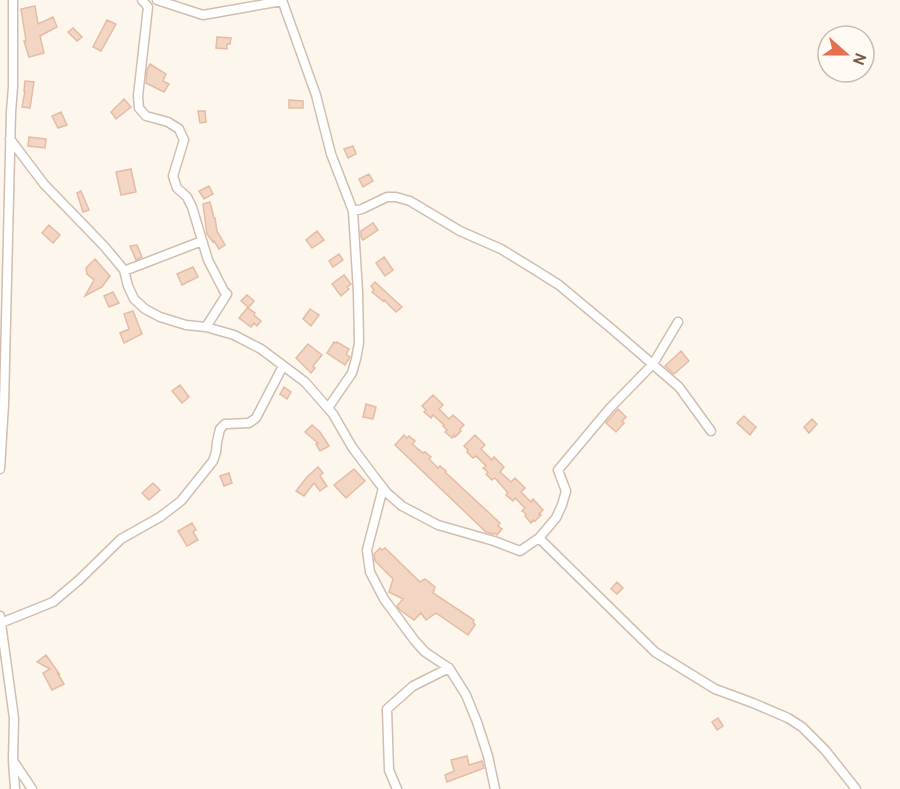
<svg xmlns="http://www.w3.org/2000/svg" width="900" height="789" viewBox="0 0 900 789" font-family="Overpass,sans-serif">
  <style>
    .building { fill: #f3d5c3; stroke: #e6bba3; stroke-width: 1.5 }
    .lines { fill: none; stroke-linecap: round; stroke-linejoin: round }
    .street-casing { stroke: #d1beb0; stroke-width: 11 }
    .street { stroke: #fff; stroke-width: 8 }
  </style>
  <rect width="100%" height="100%" fill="#fdf6ec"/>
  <path class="building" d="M35 6 38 24 53 17 57 27 40 36 44 53 29 57 24 41H26L21 9Z
    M107 20 116 24 101 51 93 47Z
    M73 28 82 37 77 41 68 32Z
    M217 37 231 38 230 44H227V49L216 48Z
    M150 64 166 74 163 81 169 84 164 92 146 83 147 70Z
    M25 81 34 82 30 108 22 107 25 91H24Z
    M124 99 131 107 116 119 111 112Z
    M289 100 303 101V108H289Z
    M198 111H205L206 122 200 123Z
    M61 112 67 125 58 128 52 116Z
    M29 137 46 139 45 148 28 146Z
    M353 146 356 154 348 158 344 149Z
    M131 169 136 192 121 195 116 172Z
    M369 174 373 181 363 187 359 179Z
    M209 186 213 194 204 199 199 191Z
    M81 191 89 210 83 212 77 193Z
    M210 202 214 218H215L217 231 225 245 219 249 214 241 213 242 207 234 203 204Z
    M373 223 378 230 363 240 361 237V231Z
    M49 225 60 235 53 243 42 233Z
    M317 231 324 240 312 248 306 240Z
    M137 245 142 257 136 260 130 246Z
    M339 254 343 260 333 267 329 261Z
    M384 257 393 270 385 276 376 263Z
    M95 259 110 276 102 287 85 296 94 280 87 274 86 268Z
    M193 267 198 277 182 285 177 274Z
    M344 275 351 284 347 287 349 289 341 296 332 284Z
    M375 282 402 307 396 312 384 300 383 301 372 292 374 290 371 286Z
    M113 292 119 303 109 307 104 296Z
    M247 295 254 301 248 308 255 313 254 315 261 321 257 326 254 323 251 327 239 318 248 307 241 301Z
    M310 309 319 315 311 326 303 319Z
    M133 311 142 334 124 343 120 333 129 329 124 314Z
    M334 342 336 343 337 342 349 349 346 354 350 357 345 365 327 353Z
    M308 344 322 355 313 366 315 368 311 373 296 358Z
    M681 351 689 361 674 374 665 366Z
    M180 385 189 397 182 403 172 391Z
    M284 387 291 392 287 399 280 394Z
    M433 395 443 405 439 409 449 419 453 415 464 425 460 429 461 431 455 437 454 435 452 438 445 432 447 430 443 426 444 425 433 415 431 418 424 412 426 410 422 406Z
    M366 404 376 407 373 419 363 417Z
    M618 409 626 417 622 421 624 423 616 432 606 423Z
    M744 416 756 427 750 435 737 423Z
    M812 419 817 424 809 433 804 427Z
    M312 425 320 432 329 446 320 451 316 444 318 443 305 432Z
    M404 435 407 438 409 436 415 441 412 444 423 453 425 452 431 457 429 459 438 468 440 466 446 471 445 472 500 523 498 526 502 529 497 535 494 533 493 534 486 532 395 445Z
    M475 435 485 445 481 449 492 460 494 457 504 467 500 472 511 482 515 478 525 488 521 492 531 502 533 499 543 510 539 514 541 515 535 521 533 520 531 523 525 516 526 514 522 511 525 508 515 498 513 501 506 495 508 493 495 478 492 480 486 474 488 472 483 468 486 466 476 456 473 458 467 452 468 450 464 446Z
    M318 467 323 473 320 476 327 486 320 491 314 483 304 496 296 491 307 477Z
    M354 469 365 481 346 498 334 485Z
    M229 473 232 483 224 486 220 476Z
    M153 483 160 490 149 500 142 493Z
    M192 523 196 530 193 532 198 540 187 546 178 531Z
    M380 548 382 550 385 548 420 582 425 579 435 587 433 593 474 620 473 622 475 625 468 635 436 613 426 620 421 613 414 620 400 610 397 606 403 599 389 592 393 579 375 561 374 554Z
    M617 582 623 588 617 594 611 589Z
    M46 655 60 675 58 674 64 684 52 690 43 673 50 669 37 662Z
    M718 718 723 726 717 730 712 722Z
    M467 756 469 765 482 761 484 768 447 782 445 775 454 771 451 760Z"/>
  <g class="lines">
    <g class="street-casing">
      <path id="street" d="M142 0 148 7 138 96 139 108 146 116 168 122 179 129 184 140 173 176 177 188 187 197 192 207 208 260 224 291 227 294 206 327
        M157 0 203 15 282 1
        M282 0 316 95 331 154 353 211 358 292 359 343 356 359 352 373 328 408
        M10 139 44 184 104 246 124 270 128 286 134 299 145 309 160 317 186 325 206 327 234 335 261 349 305 382 333 414 352 447 376 479 387 493 402 506 438 525 494 541 520 551 539 538 556 518 562 505 566 491 558 470 610 408 653 364 678 322
        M353 211 362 209 387 197H396L410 201 460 231 501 249 532 268 559 285 613 330 679 387 711 431
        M124 271 202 241
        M0 469 4 404 11 112 13 87V0
        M383 488 367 550 370 572 384 599 415 641 425 652 449 668 466 695 477 722 488 756 495 789
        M539 538 655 652 715 689 753 703 788 718 802 727 825 750 856 789
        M0 616 14 718 13 760 15 789
        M1 623 53 602 79 580 121 539 160 517 181 501 213 461 216 452 217 442 220 429 225 424 249 423 256 418 283 366
        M14 762 32 789
        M397 789 389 770 387 709 413 686 449 668"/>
    </g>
    <use href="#street" class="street"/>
  </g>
  <g transform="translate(846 54) rotate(111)"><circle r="28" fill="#fffaf3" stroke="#cabbb1" stroke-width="1.5"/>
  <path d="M0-4.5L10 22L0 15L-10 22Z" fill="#e76f51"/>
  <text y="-9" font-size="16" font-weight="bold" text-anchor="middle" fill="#7a5c4d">N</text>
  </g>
</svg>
